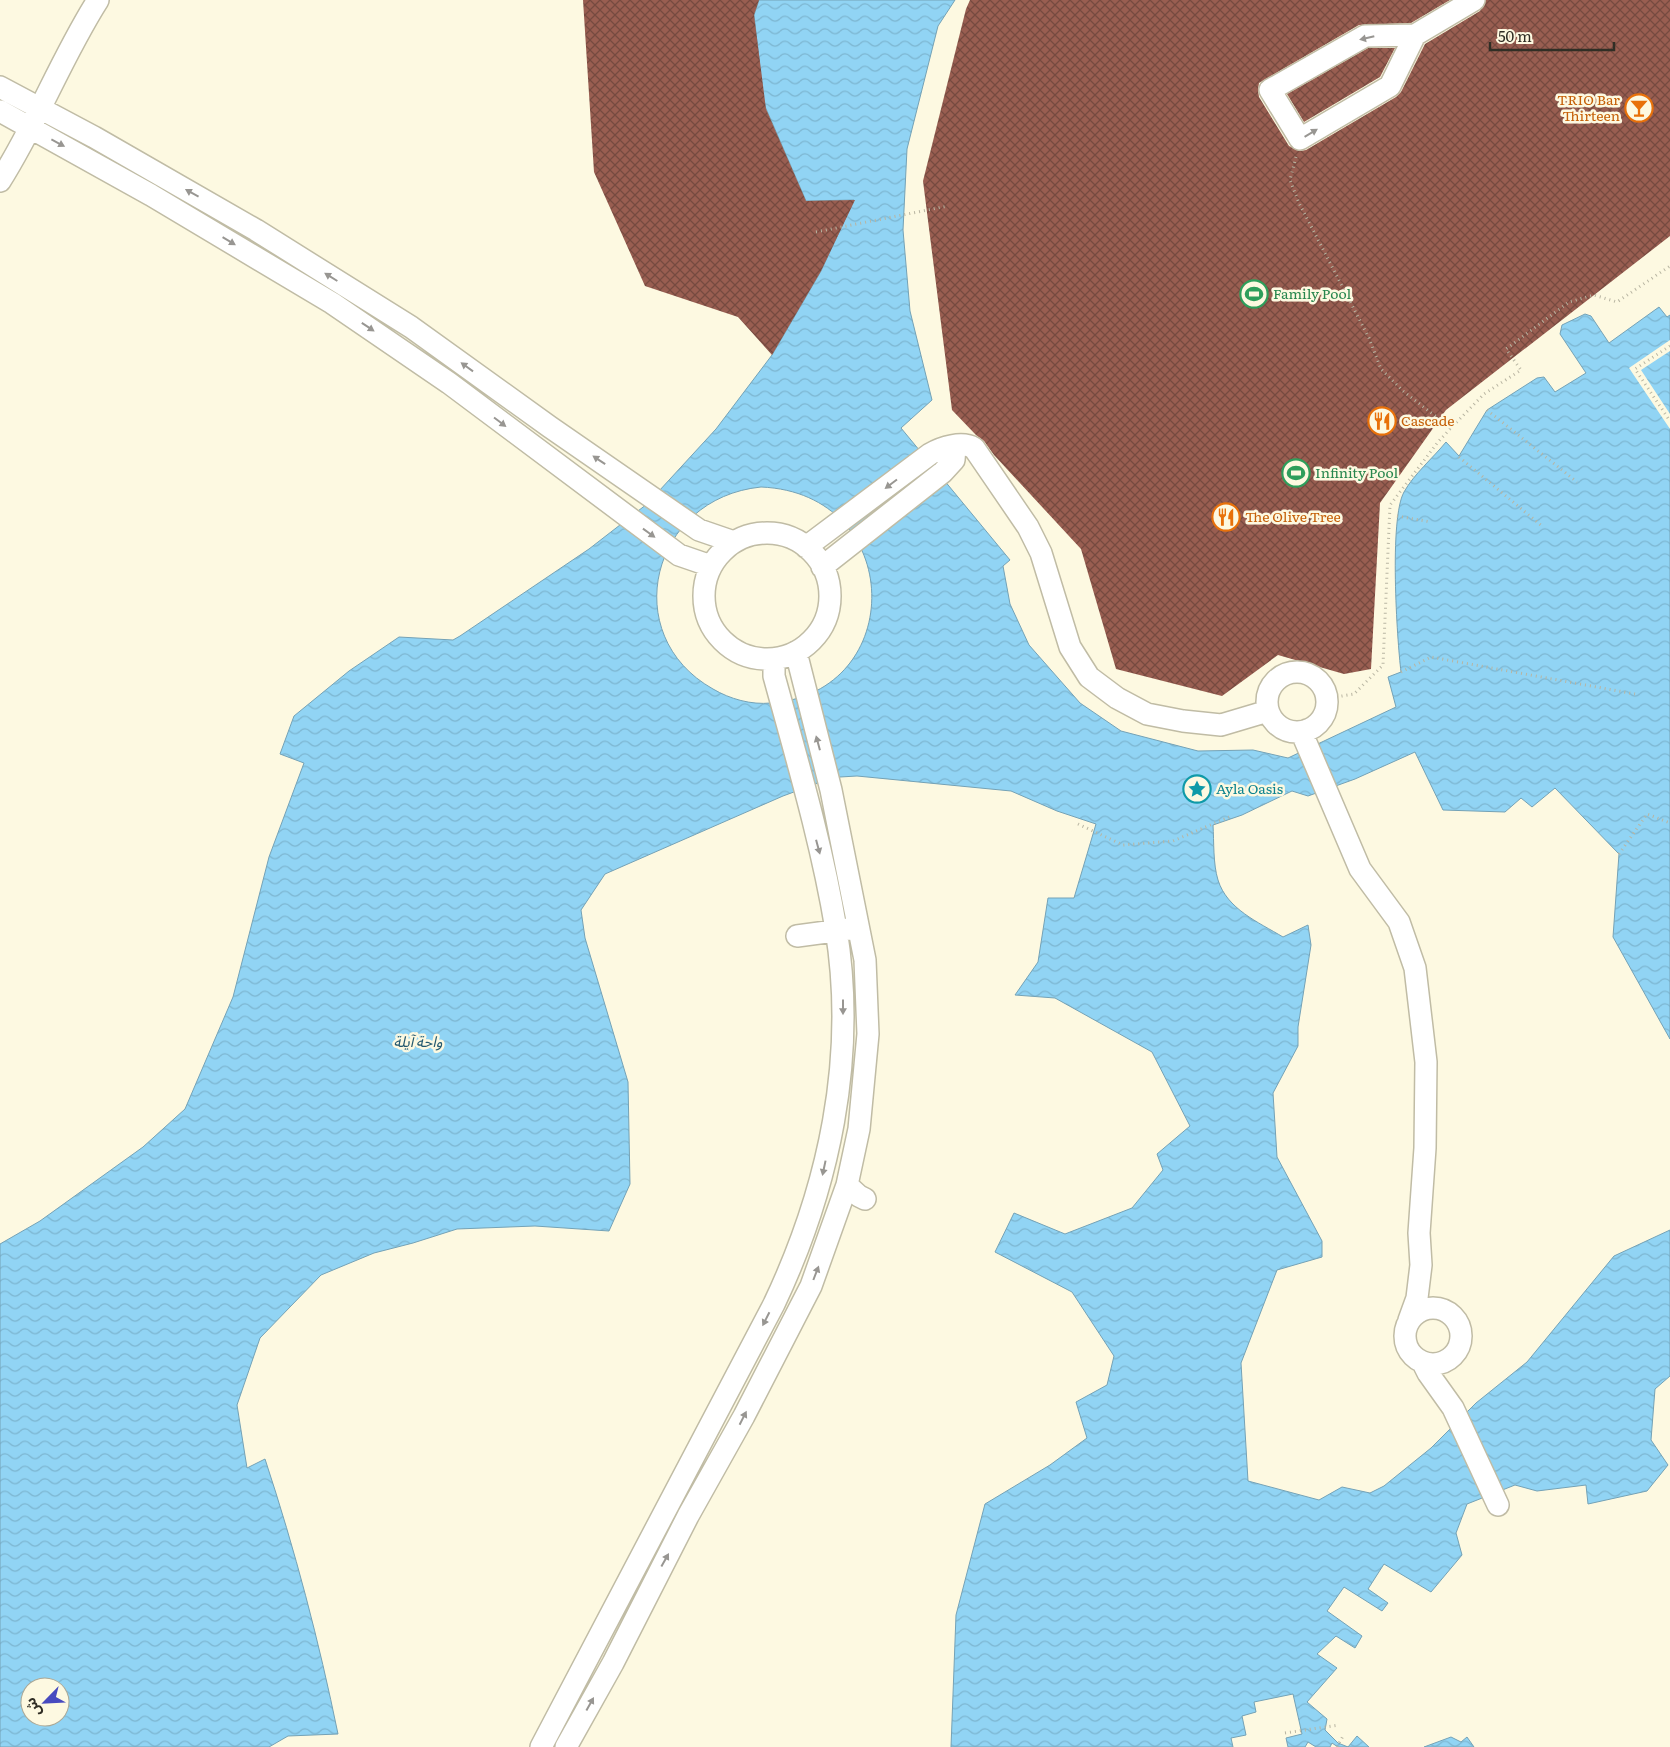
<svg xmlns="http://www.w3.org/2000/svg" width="1670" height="1747" viewBox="0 0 1670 1747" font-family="Literata,'Noto Sans Arabic',serif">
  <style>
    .water { fill: url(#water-waves); stroke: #74a2b6; fill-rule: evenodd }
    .pier { fill: #fdf9e1 }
    .building { fill: url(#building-cross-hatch) }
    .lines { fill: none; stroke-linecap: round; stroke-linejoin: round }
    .minor-casing { stroke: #c0bca5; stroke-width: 24 }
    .path { stroke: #b8b5a2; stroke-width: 3; stroke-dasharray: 1 4; stroke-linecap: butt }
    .minor { stroke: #fff; stroke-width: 21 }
    .oneway { fill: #989692 }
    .labels { text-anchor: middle; stroke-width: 5; stroke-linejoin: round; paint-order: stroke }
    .food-label { font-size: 14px; fill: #c56008; stroke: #fdf9e1; text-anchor: start }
    .leisure-label { font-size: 14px; fill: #27864d; stroke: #fdf9e1; text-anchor: start }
    .culture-label { font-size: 14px; fill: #0d838f; stroke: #fdf9e1; text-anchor: start }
    .water-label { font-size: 15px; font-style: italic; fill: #24596f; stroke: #fdf9e1 }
  </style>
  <defs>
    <pattern id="water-waves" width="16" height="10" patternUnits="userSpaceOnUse" patternTransform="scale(1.25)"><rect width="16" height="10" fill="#91d4f4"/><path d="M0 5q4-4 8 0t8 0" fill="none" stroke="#7db6d1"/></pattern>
    <pattern id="building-cross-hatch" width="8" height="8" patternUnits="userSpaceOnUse" patternTransform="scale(1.25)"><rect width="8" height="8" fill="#995e51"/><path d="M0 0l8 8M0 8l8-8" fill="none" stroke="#764a40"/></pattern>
  </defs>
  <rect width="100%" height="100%" fill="#fdf9e1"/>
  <path class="water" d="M759 0H955L938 26 907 149 903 230 910 311 932 400 901 428 1010 560 1003 566 1010 604 1029 645 1080 703 1121 731 1198 751 1253 750 1288 758 1396 707 1388 677 1401 672C1397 639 1389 519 1404 492 1414 474 1433 458 1446 442L1459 456 1487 410 1537 378 1544 377 1555 392 1586 373 1560 334 1562 325 1585 314 1591 316 1609 343 1659 307 1667 317 1670 315V1039L1613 937 1619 854 1555 788 1532 807 1521 798 1505 812 1443 810 1415 752 1355 779 1308 796 1292 791 1242 815 1213 825C1214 842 1213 864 1218 880 1227 909 1258 922 1283 937L1308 925 1311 945 1298 1027V1046L1273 1093 1277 1157 1322 1241V1257L1277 1270 1241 1363 1248 1481 1319 1500 1342 1487 1370 1493 1384 1486 1431 1448 1476 1403 1527 1362 1614 1256 1670 1230V1376L1655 1389 1651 1440 1668 1465 1647 1491 1588 1504 1586 1485 1537 1491 1515 1485 1467 1504 1456 1533 1462 1555 1431 1592 1384 1564 1368 1589 1388 1603 1382 1611 1344 1587 1327 1611 1362 1636 1355 1648 1336 1636 1317 1654 1337 1668 1307 1702 1327 1719 1325 1730 1338 1743 1348 1747 1357 1736 1369 1747H1338L1332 1743 1330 1747H1316L1308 1742 1305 1747H1288L1286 1738 1302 1734 1293 1694 1254 1702 1256 1712 1242 1716 1246 1735 1231 1738 1233 1747H951L956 1615 985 1504 1050 1465 1087 1438 1076 1402 1107 1385 1114 1356 1072 1292 995 1252 1014 1213 1065 1234 1132 1208 1163 1170 1157 1154 1190 1126 1152 1052 1055 998 1015 995 1038 962 1048 898H1074L1096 824 1057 811 1011 791 857 776 840 777 821 782 783 796 605 874 581 910 585 938 628 1082 630 1184 609 1231 535 1226 457 1229 413 1243 374 1253 321 1275 260 1338 237 1405 247 1468 265 1459C295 1550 319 1641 338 1734L288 1736 269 1747H0V1244L40 1221 143 1147 185 1109 233 997 269 857 304 763 280 754 294 716 349 671 399 637 453 640 460 636 589 549 647 504 716 429 772 355 821 271 854 200 806 201 764 104 754 15ZM761 487C906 493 908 693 771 703 751 705 730 699 713 689 617 635 651 498 761 487ZM30 1687H60V1717H30Z
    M1451 1737 1461 1742 1467 1737 1474 1747H1424Z"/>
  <path class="pier" d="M1670 340V351L1641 370 1670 414V429L1629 368Z"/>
  <path class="building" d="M583 0H759L754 15 766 109 806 201 855 200 821 271 772 355 738 317 645 286 594 172Z
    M970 0H1450L1411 23 1359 25 1259 83 1258 90 1259 97 1289 146 1300 151 1306 150 1396 97 1401 92 1425 44 1480 11 1486 0H1670V236L1446 410 1380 503 1371 669 1344 674 1278 655 1222 696 1116 669 1081 549 994 455 984 441 976 435 952 410 923 181 966 9Z
    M1368 48H1395L1380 77 1304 122 1287 94Z"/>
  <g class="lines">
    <g class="minor-casing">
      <path id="minor" d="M1415 35 1390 86 1300 139 1270 90 1365 36 1415 35 1474 0
        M0 87 94 137 256 230 411 327 550 427 699 530 734 542
        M0 111 151 195 332 303 449 383 679 555 711 566
        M0 181C37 123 61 58 98 0
        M704 596a63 63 0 1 1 126 0a63 63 0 1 1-126 0Z
        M806 547 930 454C942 447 962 441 974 448L1028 527 1041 553 1070 647 1089 677 1117 698 1147 714 1183 721 1221 725 1268 711
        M822 567 943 472 954 460 955 447
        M1267 702a30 30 0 1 1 60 0a30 30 0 1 1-60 0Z
        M1307 730 1304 738 1360 869 1399 922 1415 968 1426 1062 1425 1148 1419 1233 1421 1265 1417 1298 1409 1320
        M797 936 849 929
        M847 1185 859 1196 865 1199
        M1405 1336a28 28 0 1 1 56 0a28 28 0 1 1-56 0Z
        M1423 1363 1428 1373 1453 1408 1498 1505
        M541 1747 774 1304C829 1188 857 1058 836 929 822 844 797 760 774 676V659
        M566 1747 613 1663 688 1516 744 1416 811 1286 847 1185 859 1129 868 1034 865 960 831 790 796 652"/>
    </g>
    <path class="path" d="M1296 157 1290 180 1299 203 1369 338 1381 369 1403 391 1451 428
      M816 232 948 206
      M1670 346 1635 369 1670 421
      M1487 410 1577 482
      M1459 457 1542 526
      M1397 516 1431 522
      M1401 672 1431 657 1635 694
      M1328 702 1336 697 1354 694 1383 665 1390 505 1438 442 1451 428 1484 394 1521 370 1506 349 1569 302 1594 295 1617 302 1670 266
      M1078 824 1123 845 1173 841 1229 817
      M1619 854 1647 814 1670 823
      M1285 1733 1339 1725
      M1337 1747 1343 1736"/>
    <use href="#minor" class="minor"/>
  </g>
  <defs><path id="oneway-solid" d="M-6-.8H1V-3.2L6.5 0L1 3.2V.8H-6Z" transform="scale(1.25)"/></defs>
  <g class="oneway">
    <use href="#oneway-solid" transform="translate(1367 38) rotate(167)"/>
    <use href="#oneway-solid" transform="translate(1311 133) rotate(-31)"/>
    <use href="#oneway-solid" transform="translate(58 143) rotate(28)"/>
    <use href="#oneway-solid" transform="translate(192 193) rotate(-151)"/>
    <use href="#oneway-solid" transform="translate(229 241) rotate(31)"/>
    <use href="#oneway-solid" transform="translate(331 277) rotate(-148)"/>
    <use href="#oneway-solid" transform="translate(368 327) rotate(34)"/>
    <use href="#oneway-solid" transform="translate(467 367) rotate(-144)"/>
    <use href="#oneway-solid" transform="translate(500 422) rotate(37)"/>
    <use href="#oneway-solid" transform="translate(599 460) rotate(-146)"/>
    <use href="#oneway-solid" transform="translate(891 484) rotate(143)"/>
    <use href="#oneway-solid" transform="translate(649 533) rotate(36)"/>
    <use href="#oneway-solid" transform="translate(818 743) rotate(-105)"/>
    <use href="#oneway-solid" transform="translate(818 847) rotate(75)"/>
    <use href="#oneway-solid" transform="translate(843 1007) rotate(90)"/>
    <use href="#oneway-solid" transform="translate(824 1168) rotate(102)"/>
    <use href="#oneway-solid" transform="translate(816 1273) rotate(-69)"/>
    <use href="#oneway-solid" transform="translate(766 1319) rotate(117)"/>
    <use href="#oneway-solid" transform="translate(743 1418) rotate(-63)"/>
    <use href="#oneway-solid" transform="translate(665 1560) rotate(-61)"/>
    <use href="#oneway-solid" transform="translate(590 1704) rotate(-61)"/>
  </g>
  <defs>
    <g id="bar-ring" transform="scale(1.4375)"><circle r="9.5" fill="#fdf9e1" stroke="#e8710a" stroke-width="1.5"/><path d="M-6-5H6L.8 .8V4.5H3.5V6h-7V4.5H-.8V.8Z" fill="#e8710a"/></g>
    <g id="stadium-ring" transform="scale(1.4375)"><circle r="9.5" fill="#fdf9e1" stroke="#2e9e5b" stroke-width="1.5"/><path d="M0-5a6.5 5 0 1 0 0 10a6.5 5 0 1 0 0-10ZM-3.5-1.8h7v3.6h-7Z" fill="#2e9e5b"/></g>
    <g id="restaurant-ring" transform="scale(1.4375)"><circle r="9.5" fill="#fdf9e1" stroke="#e8710a" stroke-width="1.5"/><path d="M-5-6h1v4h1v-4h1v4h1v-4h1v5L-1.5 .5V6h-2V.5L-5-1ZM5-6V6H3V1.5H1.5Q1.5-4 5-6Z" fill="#e8710a"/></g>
    <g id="sight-ring" transform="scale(1.4375)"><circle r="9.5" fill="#fdf9e1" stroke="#0f9aa8" stroke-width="1.5"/><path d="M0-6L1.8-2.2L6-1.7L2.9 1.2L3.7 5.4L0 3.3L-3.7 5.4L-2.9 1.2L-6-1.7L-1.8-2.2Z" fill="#0f9aa8"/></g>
  </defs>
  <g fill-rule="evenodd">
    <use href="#bar-ring" x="1639" y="108"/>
    <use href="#stadium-ring" x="1254" y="294"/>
    <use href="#restaurant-ring" x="1382" y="421"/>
    <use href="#stadium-ring" x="1296" y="473"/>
    <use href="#restaurant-ring" x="1226" y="517"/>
    <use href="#sight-ring" x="1197" y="789"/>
  </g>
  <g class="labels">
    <g class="food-label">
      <text x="1620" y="105" text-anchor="end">TRIO Bar<tspan x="1620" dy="16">Thirteen</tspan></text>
      <text x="1401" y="426">Cascade</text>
      <text x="1245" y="522">The Olive Tree</text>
    </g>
    <g class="leisure-label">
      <text x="1273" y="299">Family Pool</text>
      <text x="1315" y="478">Infinity Pool</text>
    </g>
    <g class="culture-label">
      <text x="1216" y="794">Ayla Oasis</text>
    </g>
    <g class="water-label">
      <text x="418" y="1047">واحة آيلة</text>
    </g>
  </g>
  <g transform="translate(45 1702) rotate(246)"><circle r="24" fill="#fdf9e1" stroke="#aba896"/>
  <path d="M0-4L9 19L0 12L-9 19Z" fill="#474abf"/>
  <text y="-8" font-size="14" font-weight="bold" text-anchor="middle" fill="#302e25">ش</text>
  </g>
  <path d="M1490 42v8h124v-8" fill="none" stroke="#302e25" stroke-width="2.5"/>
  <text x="1498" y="42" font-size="15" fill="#302e25" stroke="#fdf9e1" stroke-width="4" paint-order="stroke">50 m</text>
</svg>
